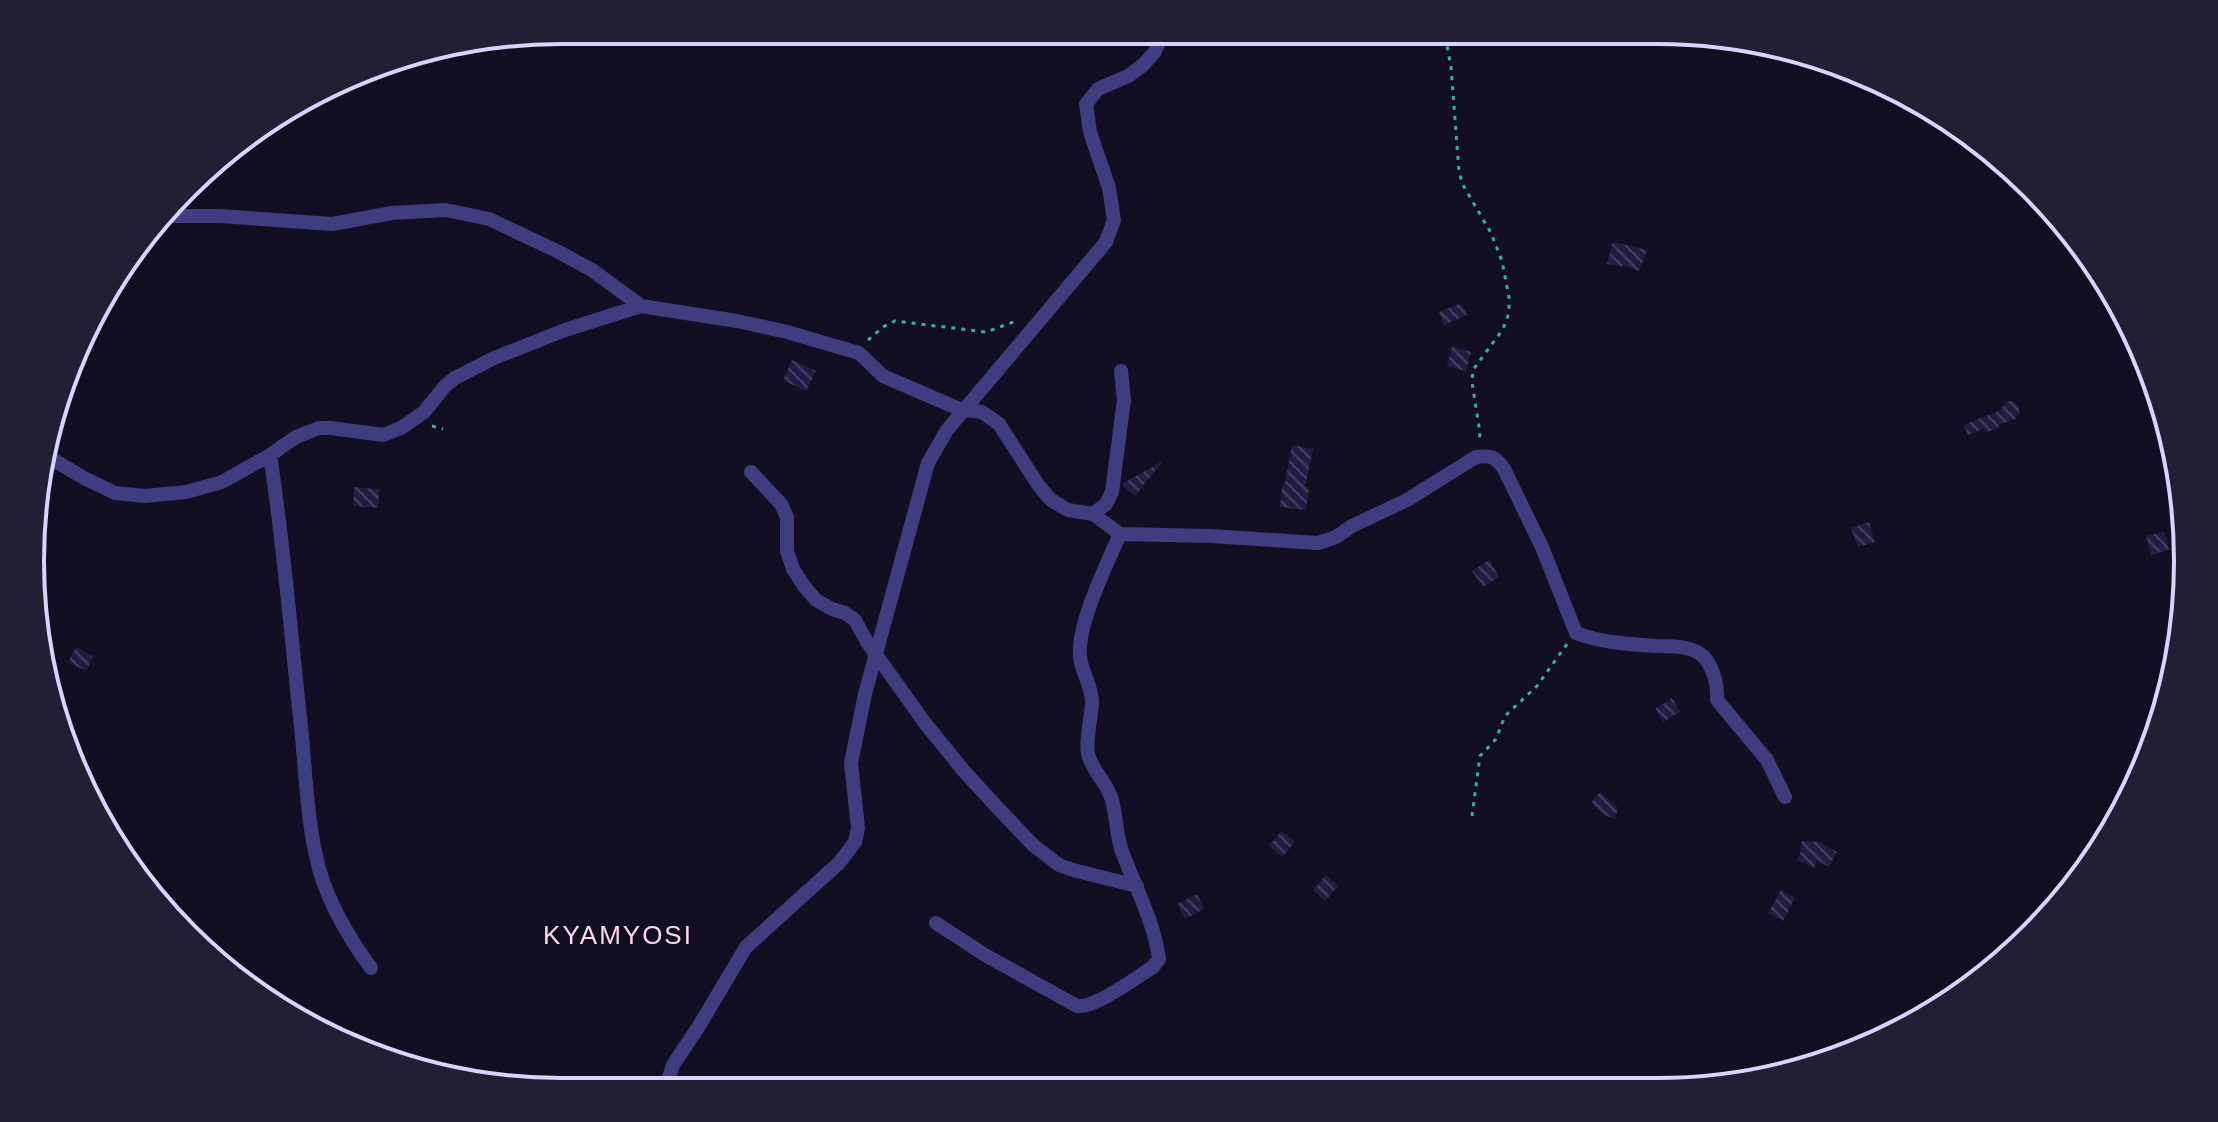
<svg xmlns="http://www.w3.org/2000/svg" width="2218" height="1122" viewBox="0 0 2218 1122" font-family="Helvetica,sans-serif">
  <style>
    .building { fill: url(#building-back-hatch) }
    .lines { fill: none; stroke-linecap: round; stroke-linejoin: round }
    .path { stroke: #36aea5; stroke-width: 3; stroke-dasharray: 4 6; stroke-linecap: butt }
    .minor { stroke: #3f3d7f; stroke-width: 14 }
    .labels { text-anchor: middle; stroke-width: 8; stroke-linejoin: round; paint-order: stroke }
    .quarter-label { font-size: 26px; letter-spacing: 2px; fill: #fdd6ef; stroke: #120f23 }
    .rim { fill: none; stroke: #d8d4fc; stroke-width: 4 }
  </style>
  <defs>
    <pattern id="building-back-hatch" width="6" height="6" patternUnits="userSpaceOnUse" patternTransform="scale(2)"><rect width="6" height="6" fill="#241d43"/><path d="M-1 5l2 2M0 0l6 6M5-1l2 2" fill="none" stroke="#433d5f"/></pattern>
  </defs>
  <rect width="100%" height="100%" fill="#120f23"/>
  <path class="building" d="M1613 242 1647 250 1639 271 1622 265V267L1607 264Z
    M1461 303 1467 315 1444 325 1439 312Z
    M1452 346 1471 352 1466 371 1447 366Z
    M792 360 816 371 806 391 783 380Z
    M2009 401 2016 403 2019 407V414L2015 419 1998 425 1999 428 1985 433 1984 429 1968 435 1964 425 2001 410 2004 404Z
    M1292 445 1313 449 1305 487 1309 488 1306 510 1280 507 1283 482 1285 483Z
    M1162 462 1135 496 1123 486V483Z
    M354 487 379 489 378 508 353 506Z
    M1869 522 1875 542 1858 547 1851 528Z
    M2164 532 2169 550 2151 555 2146 536Z
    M1489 560 1499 577 1483 587 1472 571Z
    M76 647 93 657 86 671 68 662Z
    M1672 698 1680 712 1663 722 1655 709Z
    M1600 792 1618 808 1615 819 1604 815 1591 803Z
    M1282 831 1295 842 1282 857 1269 845Z
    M1802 841 1819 842 1837 852 1829 867 1817 860 1814 868 1797 860 1801 851Z
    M1326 875 1338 886 1325 901 1313 890Z
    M1781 890 1795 898 1783 921 1768 913Z
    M1197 894 1204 909 1185 919 1177 904Z"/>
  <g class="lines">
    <path class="path" d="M1436 31 1446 40 1451 67 1459 172 1463 185 1491 233 1502 261 1509 297V313L1503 329 1473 370 1472 382 1480 433 1479 441
      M868 340 883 327 895 321 986 332 1019 320
      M432 426 443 429
      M1472 816 1480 756 1496 739 1505 716 1537 686 1567 644"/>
    <path class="minor" d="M158 216H220L332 224 392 213 446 210 489 219 557 251 592 270 641 306
      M966 410 982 412 999 424 1039 486 1051 500 1068 510 1093 514 1120 534 1210 536 1318 543 1336 537 1352 526 1407 500 1476 457C1491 455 1496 457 1504 469L1542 547 1576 633C1602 643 1629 644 1657 646 1670 646 1684 646 1695 651 1712 658 1718 684 1717 700L1767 760 1785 797
      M42 453 84 478 115 493 145 496 186 492 222 482 270 455 296 437 319 428H331L383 435 401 428 424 412 445 386 455 378 494 358 565 330 641 306 737 321 787 332 859 353 883 376 964 411
      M270 455C284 545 291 636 301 727 306 775 307 826 320 872 331 908 349 938 371 968
      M751 472 781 504 787 517V551L793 569 804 586 816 600 832 609 845 613 855 620 867 642 925 723 963 770 995 805 1033 845 1059 865 1073 870 1137 886
      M1093 514 1106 504 1112 492 1124 400 1121 371
      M936 923 985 955 1077 1006C1096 1008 1135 978 1153 967L1159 959C1154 921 1136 889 1123 854 1116 838 1117 818 1112 800 1108 784 1094 773 1089 757 1084 744 1092 717 1092 702 1092 685 1081 672 1080 656 1077 624 1107 564 1120 534
      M665 1090 673 1065 699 1026 746 947 839 863 855 842 858 828 851 763 865 694 928 463 947 430 1106 242 1114 220 1109 188 1090 132 1086 104 1098 89 1128 76 1142 66 1154 53 1164 31"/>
  </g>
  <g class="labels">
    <g class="quarter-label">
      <text x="618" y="944">KYAMYOSI</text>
    </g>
  </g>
  <path d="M0 0H2218V1122H0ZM561 44H1657A517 517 0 0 1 2174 561V561A517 517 0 0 1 1657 1078H561A517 517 0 0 1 44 561V561A517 517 0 0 1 561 44Z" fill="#221f34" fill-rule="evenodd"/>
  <path class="rim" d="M561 44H1657A517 517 0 0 1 2174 561V561A517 517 0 0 1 1657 1078H561A517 517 0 0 1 44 561V561A517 517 0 0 1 561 44Z"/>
</svg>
